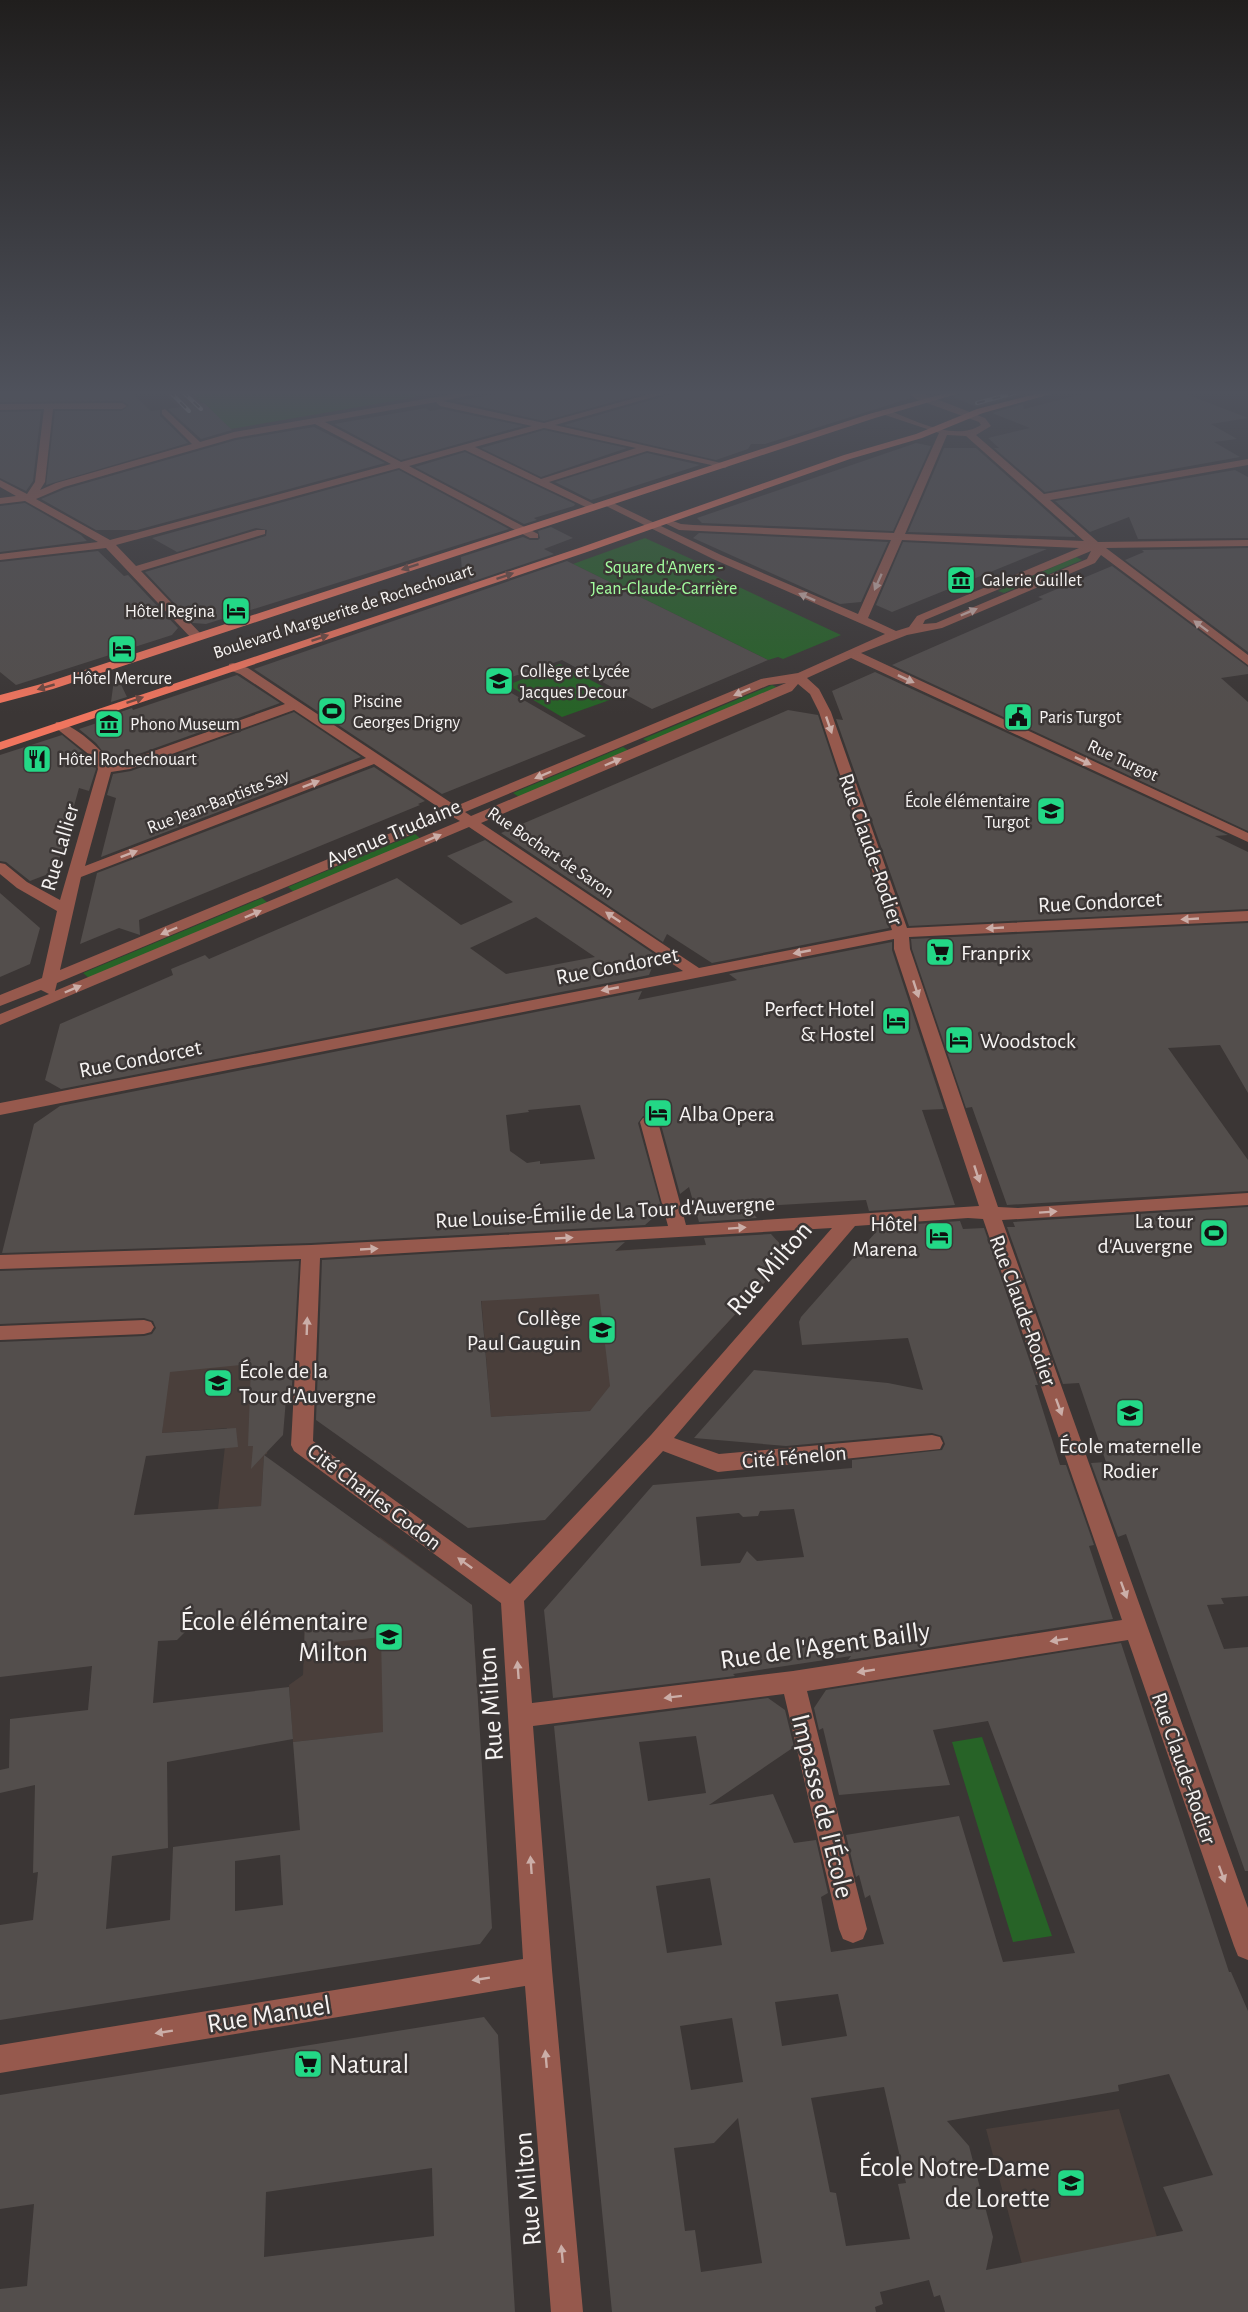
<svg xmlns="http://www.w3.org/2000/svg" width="1248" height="2312" viewBox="0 0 1248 2312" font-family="'Alegreya Sans',sans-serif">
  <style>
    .built { fill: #4a3f3b }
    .green { fill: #276327 }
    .building { fill: #534e4c; fill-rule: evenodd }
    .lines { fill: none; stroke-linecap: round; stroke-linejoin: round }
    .street { fill: #96594d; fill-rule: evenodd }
    .primary { fill: #f0755e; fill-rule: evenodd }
    .rail-casing { stroke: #bbb8b7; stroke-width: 4 }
    .rail { stroke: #3b3635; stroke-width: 2; stroke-dasharray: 8; stroke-linecap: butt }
    .oneway { fill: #714941 }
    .oneway2 { fill: #cbaea8 }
    .labels { text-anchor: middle; stroke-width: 5; stroke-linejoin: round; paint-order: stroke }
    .far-park-label { font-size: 18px; fill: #a3fe9f; stroke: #3b3635 }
    .far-poi-label { font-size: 18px; fill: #f6f3f2; stroke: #3b3635; text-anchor: start }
    .far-street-label { font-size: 18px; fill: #f6f3f2; stroke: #3b3635 }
    .street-label { font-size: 22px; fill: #f6f3f2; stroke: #3b3635 }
    .poi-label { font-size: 22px; fill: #f6f3f2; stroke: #3b3635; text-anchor: start }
    .near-street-label { font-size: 27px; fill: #f6f3f2; stroke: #3b3635 }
    .near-poi-label { font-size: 27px; fill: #f6f3f2; stroke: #3b3635; text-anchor: end }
  </style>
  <rect width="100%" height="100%" fill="#3b3635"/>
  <path class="built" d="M162 391H189L202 404 179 408Z
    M777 1240 790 1255 650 1407 491 1417 478 1260Z
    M262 1268 268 1445 267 1454 264 1455 261 1506 218 1509 227 1428 162 1433 176 1292Z
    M380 1537 472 1605 479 1722 293 1742 289 1685 303 1675 305 1619 356 1559Z
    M1119 2109 1157 2237 1022 2264 986 2129Z"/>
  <path class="green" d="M189 391H419L421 394 411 398 231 429Z
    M645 538 698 562 692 565 841 635 783 659 778 657 768 660 573 564Z
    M1076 557 1082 560 1004 593 998 591Z
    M560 664 621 696 562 717 508 685Z
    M772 685 778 688 649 742 643 739Z
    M623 747 629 751 519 797 513 793Z
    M415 834 421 839 294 892 288 887Z
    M262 898 268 903 89 978 83 973Z
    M982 1737 1052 1936 1013 1942 952 1742Z"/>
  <path class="building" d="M0 391H130L151 411 160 410V416L188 443 46 485 55 411H122L129 405 122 401 0 402Z
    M514 391H653L544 421 455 401Z
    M676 391H904L911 398 765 444H751L748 449 716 460 564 425 675 393Z
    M969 391H1021L1022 395 977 407 953 397Z
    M1094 391H1178L1248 418 1211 424 1237 439 1214 442 1240 457 1045 492 994 448H999L988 438 1030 428 992 413 1023 404 1024 409Z
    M204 403 232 430 201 439 168 409Z
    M426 408 430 411 442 409 523 426 401 460 334 424Z
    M41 411 33 481 26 491 0 478V412Z
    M314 427 385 463 137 530H96L41 499 65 489 236 440Z
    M544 430 627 448 541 477 481 448Z
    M916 443 931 446 893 531 702 523 697 518Z
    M944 448H976L1076 537 908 532Z
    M465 452 575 504 574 506 534 518 537 520 524 524 415 467Z
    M647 453 700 465 591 500 555 482Z
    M399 470 509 529 206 624 193 623 145 572 266 536 267 530 256 528 177 552 152 538Z
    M1235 470 1248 477V538L1138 539 1129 517 1090 532 1055 501Z
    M25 503 81 535 87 541 0 552V506Z
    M551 527 573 538 544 549 554 554 471 582 462 572 461 557 523 537 530 540H538L540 538 538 531Z
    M699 533 888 542 861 602 840 604 693 538Z
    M903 542 1047 549 892 612 876 605Z
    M1248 548V652L1125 560 1144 552 1142 550Z
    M98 551 124 576 128 575 178 628 172 635 16 685 0 672V562Z
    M567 561 768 660 652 709 562 660 494 683 586 736 442 794 254 669Z
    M1112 566 1248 667V674L1221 678 1248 702V831L892 665 1043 599 1038 597Z
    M115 672 127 697 111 702Z
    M875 672 1228 835 1215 836 1248 852V909L909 926 836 719 843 720 832 691Z
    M237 675 280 703 122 760 111 762 96 743 79 729 109 719V716L132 708 133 710Z
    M788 710 818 715 889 928 712 963 667 934 663 942 501 833Z
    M294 712 361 757 101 857 116 798 107 795 113 774 131 771Z
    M62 735 94 761 96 769 89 791 79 788 56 871 30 881 6 862 0 861V755Z
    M374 767 425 801 418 804 420 805 139 920 140 935 119 928 80 944 97 873Z
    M485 840 657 956 649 975 61 1089 45 1080 60 1024 173 975 171 969 205 955 209 959 397 878 461 925 513 902 447 856ZM536 917 595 957 506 974 470 948Z
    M0 893 40 928 30 964 0 977Z
    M1248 923V1093L1220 1045 1168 1048 1248 1160V1191L1007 1205 972 1107 966 1108 912 949 911 939Z
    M892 942V950L944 1109 922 1110 955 1205 869 1211 866 1200 747 1207 757 1218 699 1222 689 1187 680 1194 660 1121 655 1116H643L638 1123 662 1210 645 1225 311 1243 2 1253 34 1124 60 1106 642 991 638 1000 737 980 729 974ZM580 1105 595 1159 540 1164V1161L527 1163 510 1151 506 1115 529 1112 528 1110Z
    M1248 1207V1596L1221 1598 1224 1604 1207 1605 1224 1649 1248 1647V1871H1245L1126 1534 1118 1537 1091 1463 1106 1462 1079 1383 1063 1384 1007 1227H1015L1013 1222Z
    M960 1221 963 1229 984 1228 1038 1385H1035L1060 1465H1066L1094 1545 1089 1546 1113 1619 848 1660 851 1656 733 1674 735 1676 553 1698 544 1610 653 1485 852 1468V1460L942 1450 945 1444 942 1436 932 1433 786 1446 694 1438 754 1370 888 1383 923 1390 908 1338 802 1345 799 1322 801 1317 876 1232 874 1227ZM794 1509 804 1557 757 1561 747 1551 740 1563 701 1566 696 1517 739 1513 743 1517 758 1516 760 1511Z
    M771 1234 790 1255 545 1520 468 1528 316 1420 322 1260 625 1242 615 1251 706 1245 704 1238ZM599 1294 610 1386 590 1411 491 1417 481 1301Z
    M299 1261 291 1403 286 1399 283 1435 264 1455 472 1605 492 1928 480 1944 0 2020V1925L33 1920 38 1872 33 1873 35 1785 0 1793V1770L9 1768 10 1719 88 1710 92 1666 0 1677V1342L144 1336 152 1334 156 1328 153 1321 144 1318 0 1324V1271ZM251 1364 248 1446H253L251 1469 264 1455 261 1506 134 1515 146 1456 238 1447 236 1428 162 1433 170 1372ZM305 1619 304 1654 333 1651 334 1642 381 1637 383 1732 293 1742 300 1830 173 1847 170 1920 106 1929 112 1856 168 1848 167 1762 293 1739 289 1687 153 1703 158 1641 177 1640 185 1632ZM280 1855 283 1905 235 1911V1861Z
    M1121 1643 1229 1972H1231L1248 2011V2312H945L940 2295 934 2297 929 2280 880 2292 883 2304 875 2307 876 2312H612L554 1726 768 1698 785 1710 794 1747 709 1805 773 1794 794 1843 816 1840 828 1893 821 1897 831 1952 884 1944 870 1895 865 1898 859 1875 856 1877 846 1835 959 1816 1003 1962 1075 1953 988 1721 933 1730 950 1785 839 1795 823 1728 819 1730 814 1708 826 1690ZM696 1736 706 1793 648 1801 639 1742ZM710 1878 722 1945 667 1953 656 1886ZM838 1994 847 2036 782 2046 775 2002ZM732 2018 743 2082 691 2090 680 2026ZM1169 2074 1213 2175 1163 2187 1183 2231 986 2270 993 2237 969 2146 947 2121 1119 2091 1118 2085ZM884 2087 906 2183 898 2184 910 2239 846 2246 836 2193 830 2192 811 2098ZM738 2118 762 2263 701 2272 695 2230 685 2231 674 2148 714 2143Z
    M484 2017 498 2035 515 2312H0V2289L27 2286 34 2204 0 2209V2095ZM432 2168 434 2236 264 2257 266 2192Z"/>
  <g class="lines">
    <path class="street" d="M471 391H489L443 401 544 423 661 391H674L555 425 730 465 725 468 647 451 549 482 596 505 597 507 592 510 465 450 409 466 538 534V538H530L399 468 116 545 136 566 257 530H265V534L141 571 201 634 203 637 197 641 193 640 106 548 0 560V554L98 542 25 501 0 504V498L16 496 0 487V480L27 494 35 482 44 409 0 410V404L122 403 127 406 122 409H53L45 482 40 490 56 483 192 444 162 414V410L165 409 200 442 234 432ZM436 402 440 406 532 426 401 462 325 422ZM315 424 391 464 110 540 36 499 64 487 235 438ZM544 428 636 448 541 479 475 447Z
      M906 391H916L985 418 991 426 976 435 1044 494 1248 459V465L1050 500 1098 542 1248 540V546L1106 548 1248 655V665L1101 555 1095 563 942 628 907 635 861 653 1248 833V842L851 658 807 678 819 689 831 712 907 928 1248 911V921L909 937 910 949 998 1207 1018 1208 1248 1193V1205L1002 1220 1248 1908V1960L1238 1956 1234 1946 1128 1640 807 1691 867 1929 863 1939 853 1943 843 1939 839 1929 784 1694 533 1726 552 1970 583 2312H551L525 1986 0 2073V2045L523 1959 501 1603 294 1451 291 1445 301 1259 0 1269V1255L311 1245 668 1226 640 1122 643 1118H655L658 1122 686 1225 979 1206 894 949V939L0 1115V1103L683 971 469 827 0 1025V1014L49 994 41 990 0 1006V995L42 978 57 911 17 888 0 874V863L5 864 27 882 60 900 98 769 96 760 56 728 55 725 56 722C68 720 107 752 110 764L123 762 285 704 240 674 229 670V664L233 663 248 668 456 806 761 679 798 673 885 634 713 559 600 503 609 501 721 555 858 614 891 540 679 530 660 521 665 518 681 524 693 525 894 533 939 433 882 414V410H888C914 420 955 442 981 425L979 422 916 399ZM947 435 966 436 1084 541 905 534ZM902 540 1079 548 917 616 909 627 896 631 868 618ZM1091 551 1087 559 936 623 923 624 925 620ZM786 683 471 816 465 812 769 685ZM798 684 810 694 819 712 892 930 699 968 481 823 792 691ZM294 710 366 758 85 866 111 772 130 769ZM374 764 444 811 60 970 81 877ZM453 817 460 821 55 991 57 983ZM968 1218 983 1219 1122 1620 793 1671 532 1703 524 1601 663 1451 718 1472 940 1449 943 1443 940 1437 932 1435 719 1454 674 1438 855 1226ZM832 1228 651 1435 510 1584 313 1441 320 1258Z
      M144 1320 151 1322 154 1327 151 1332 144 1334 0 1340V1326Z"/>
    <path class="primary" d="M954 391H967L875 418 53 689 0 703V695L45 683 869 414Z
      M1048 391H1062L983 413 922 438 850 459 587 552 0 750V742L579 548 844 455 916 434 977 409Z"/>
    <g class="rail-casing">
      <path id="rail" d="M169 391 189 411
        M182 391 201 409
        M977 403 1022 391"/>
    </g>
    <use href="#rail" class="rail"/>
  </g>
  <defs><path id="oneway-solid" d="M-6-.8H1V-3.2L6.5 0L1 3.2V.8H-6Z" transform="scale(1.5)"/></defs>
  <g class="oneway">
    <use href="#oneway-solid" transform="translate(410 567) rotate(162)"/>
    <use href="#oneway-solid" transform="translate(505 576) rotate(-19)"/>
    <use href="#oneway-solid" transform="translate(320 638) rotate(-19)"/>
    <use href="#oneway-solid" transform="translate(46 687) rotate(164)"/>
    <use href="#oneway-solid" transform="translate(135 700) rotate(-19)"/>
  </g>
  <g class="oneway2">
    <use href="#oneway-solid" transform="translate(878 582) rotate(114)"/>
    <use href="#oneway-solid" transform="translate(807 597) rotate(-156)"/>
    <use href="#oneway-solid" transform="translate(969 612) rotate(-23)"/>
    <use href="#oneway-solid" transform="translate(1201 626) rotate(-143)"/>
    <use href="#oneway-solid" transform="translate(906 679) rotate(25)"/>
    <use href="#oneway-solid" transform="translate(742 692) rotate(157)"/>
    <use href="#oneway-solid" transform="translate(829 725) rotate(71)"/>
    <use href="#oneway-solid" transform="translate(1083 761) rotate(25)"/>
    <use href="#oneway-solid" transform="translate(613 762) rotate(-23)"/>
    <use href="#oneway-solid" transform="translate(543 775) rotate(157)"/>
    <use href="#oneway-solid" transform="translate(311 784) rotate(-21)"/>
    <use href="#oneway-solid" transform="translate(433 838) rotate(-23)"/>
    <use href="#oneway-solid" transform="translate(129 854) rotate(-21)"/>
    <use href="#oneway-solid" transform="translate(253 914) rotate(-23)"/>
    <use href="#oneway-solid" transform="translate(613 917) rotate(-146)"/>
    <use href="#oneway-solid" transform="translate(1190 919) rotate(177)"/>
    <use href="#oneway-solid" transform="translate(995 928) rotate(177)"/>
    <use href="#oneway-solid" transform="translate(169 931) rotate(157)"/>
    <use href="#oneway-solid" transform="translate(802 952) rotate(169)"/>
    <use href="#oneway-solid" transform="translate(73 989) rotate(-23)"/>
    <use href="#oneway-solid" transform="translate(610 989) rotate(169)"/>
    <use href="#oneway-solid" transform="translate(916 989) rotate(72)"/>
    <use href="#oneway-solid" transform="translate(977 1174) rotate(72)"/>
    <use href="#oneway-solid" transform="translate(1048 1212) rotate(-4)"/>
    <use href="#oneway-solid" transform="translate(737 1228) rotate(-4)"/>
    <use href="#oneway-solid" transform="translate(564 1238) rotate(-3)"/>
    <use href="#oneway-solid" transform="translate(369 1249) rotate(-3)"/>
    <use href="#oneway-solid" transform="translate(307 1326) rotate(-88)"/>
    <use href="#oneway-solid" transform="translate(1059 1407) rotate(70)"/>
    <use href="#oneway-solid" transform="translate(465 1563) rotate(-144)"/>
    <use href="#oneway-solid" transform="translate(1124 1590) rotate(70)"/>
    <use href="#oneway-solid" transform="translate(1059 1640) rotate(171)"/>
    <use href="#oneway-solid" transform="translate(518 1670) rotate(-94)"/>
    <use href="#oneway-solid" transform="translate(866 1671) rotate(171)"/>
    <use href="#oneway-solid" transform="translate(673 1697) rotate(173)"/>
    <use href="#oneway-solid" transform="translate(531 1865) rotate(-94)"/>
    <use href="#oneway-solid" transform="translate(1222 1874) rotate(70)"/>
    <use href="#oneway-solid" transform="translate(481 1979) rotate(171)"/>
    <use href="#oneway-solid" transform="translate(164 2032) rotate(171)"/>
    <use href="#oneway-solid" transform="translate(546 2059) rotate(-95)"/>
    <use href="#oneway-solid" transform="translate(562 2254) rotate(-95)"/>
  </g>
  <linearGradient id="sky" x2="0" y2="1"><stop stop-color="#201e1d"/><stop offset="0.55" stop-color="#4f525c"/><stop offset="1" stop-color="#4f525c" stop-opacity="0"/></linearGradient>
  <rect width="1248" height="714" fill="url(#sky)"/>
  <defs>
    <g id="museum-square" transform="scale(1.5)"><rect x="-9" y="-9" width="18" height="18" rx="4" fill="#23d886" stroke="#3b3635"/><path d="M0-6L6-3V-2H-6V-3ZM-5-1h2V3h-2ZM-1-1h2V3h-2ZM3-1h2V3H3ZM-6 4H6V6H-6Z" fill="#111"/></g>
    <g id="hotel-square" transform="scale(1.5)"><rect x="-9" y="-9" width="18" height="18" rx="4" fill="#23d886" stroke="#3b3635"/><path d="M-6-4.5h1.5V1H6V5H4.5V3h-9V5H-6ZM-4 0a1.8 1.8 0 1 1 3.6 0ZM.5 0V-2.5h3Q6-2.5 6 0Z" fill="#111"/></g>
    <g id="school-square" transform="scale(1.5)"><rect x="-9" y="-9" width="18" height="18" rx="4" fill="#23d886" stroke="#3b3635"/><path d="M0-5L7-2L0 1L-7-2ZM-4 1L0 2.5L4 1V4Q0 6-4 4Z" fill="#111"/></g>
    <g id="stadium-square" transform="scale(1.5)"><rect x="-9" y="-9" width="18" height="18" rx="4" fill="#23d886" stroke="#3b3635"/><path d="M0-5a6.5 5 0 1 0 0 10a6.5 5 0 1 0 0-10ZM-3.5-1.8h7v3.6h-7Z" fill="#111"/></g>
    <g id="civic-square" transform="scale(1.5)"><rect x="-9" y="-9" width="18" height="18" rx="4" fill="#23d886" stroke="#3b3635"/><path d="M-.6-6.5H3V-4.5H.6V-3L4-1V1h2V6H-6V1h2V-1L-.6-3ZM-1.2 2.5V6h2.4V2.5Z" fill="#111"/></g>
    <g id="restaurant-square" transform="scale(1.5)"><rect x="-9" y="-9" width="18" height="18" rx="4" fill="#23d886" stroke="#3b3635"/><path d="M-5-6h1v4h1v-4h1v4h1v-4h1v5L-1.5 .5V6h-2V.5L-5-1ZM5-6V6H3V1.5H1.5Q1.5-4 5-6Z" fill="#111"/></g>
    <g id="supermarket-square" transform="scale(1.5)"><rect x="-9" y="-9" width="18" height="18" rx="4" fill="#23d886" stroke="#3b3635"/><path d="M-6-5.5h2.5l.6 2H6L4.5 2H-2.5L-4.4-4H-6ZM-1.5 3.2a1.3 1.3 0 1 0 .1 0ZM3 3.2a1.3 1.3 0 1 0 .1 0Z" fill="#111"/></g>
  </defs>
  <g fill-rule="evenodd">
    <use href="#museum-square" x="961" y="580"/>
    <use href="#hotel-square" x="236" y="611"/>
    <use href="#hotel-square" x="122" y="649"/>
    <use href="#school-square" x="499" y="681"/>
    <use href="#stadium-square" x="332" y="711"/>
    <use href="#civic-square" x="1018" y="717"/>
    <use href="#museum-square" x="109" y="724"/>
    <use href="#restaurant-square" x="37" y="759"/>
    <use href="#school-square" x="1051" y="811"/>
    <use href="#supermarket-square" x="940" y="952"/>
    <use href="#hotel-square" x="896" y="1021"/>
    <use href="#hotel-square" x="959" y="1040"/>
    <use href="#hotel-square" x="658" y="1113"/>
    <use href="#stadium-square" x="1214" y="1233"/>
    <use href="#hotel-square" x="939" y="1236"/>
    <use href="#school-square" x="602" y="1330"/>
    <use href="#school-square" x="218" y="1383"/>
    <use href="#school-square" x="1130" y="1413"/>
    <use href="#school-square" x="389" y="1637"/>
    <use href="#supermarket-square" x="308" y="2064"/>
    <use href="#school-square" x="1071" y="2183"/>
  </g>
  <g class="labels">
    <g class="far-park-label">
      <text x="664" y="573">Square d'Anvers -<tspan x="664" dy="21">Jean-Claude-Carrière</tspan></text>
    </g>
    <g class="far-poi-label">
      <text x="982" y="586">Galerie Guillet</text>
      <text x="215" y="617" text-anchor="end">Hôtel Regina</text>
      <text x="520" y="677">Collège et Lycée<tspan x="520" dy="21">Jacques Decour</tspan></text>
      <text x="122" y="684" text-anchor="middle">Hôtel Mercure</text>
      <text x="353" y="707">Piscine<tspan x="353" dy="21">Georges Drigny</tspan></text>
      <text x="1039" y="723">Paris Turgot</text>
      <text x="130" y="730">Phono Museum</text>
      <text x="58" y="765">Hôtel Rochechouart</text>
      <text x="1030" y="807" text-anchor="end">École élémentaire<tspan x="1030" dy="21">Turgot</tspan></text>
    </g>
    <g class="far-street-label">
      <text transform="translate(343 611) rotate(-18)" y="6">Boulevard Marguerite de Rochechouart</text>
      <text transform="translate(1123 760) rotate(25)" y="6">Rue Turgot</text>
      <text transform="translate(218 801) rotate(-21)" y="6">Rue Jean-Baptiste Say</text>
      <text transform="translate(551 852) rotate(34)" y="6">Rue Bochart de Saron</text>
    </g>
    <g class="street-label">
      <text transform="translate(393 832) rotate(-23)" y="8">Avenue Trudaine</text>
      <text transform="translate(59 847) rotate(-74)" y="8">Rue Lallier</text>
      <text transform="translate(872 849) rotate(71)" y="8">Rue Claude-Rodier</text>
      <text transform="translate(1100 901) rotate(-3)" y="8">Rue Condorcet</text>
      <text transform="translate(617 965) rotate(-11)" y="8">Rue Condorcet</text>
      <text transform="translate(140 1058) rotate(-11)" y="8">Rue Condorcet</text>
      <text transform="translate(605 1211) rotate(-3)" y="8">Rue Louise-Émilie de La Tour d'Auvergne</text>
      <text transform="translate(1024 1310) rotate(70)" y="8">Rue Claude-Rodier</text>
      <text transform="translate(794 1456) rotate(-5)" y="8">Cité Fénelon</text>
      <text transform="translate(375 1496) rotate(37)" y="8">Cité Charles Godon</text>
      <text transform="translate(1185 1768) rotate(71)" y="8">Rue Claude-Rodier</text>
    </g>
    <g class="poi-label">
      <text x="961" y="960">Franprix</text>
      <text x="875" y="1016" text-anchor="end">Perfect Hotel<tspan x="875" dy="25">&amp; Hostel</tspan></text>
      <text x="980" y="1048">Woodstock</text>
      <text x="679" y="1121">Alba Opera</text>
      <text x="1193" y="1228" text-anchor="end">La tour<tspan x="1193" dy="25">d'Auvergne</tspan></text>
      <text x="918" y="1231" text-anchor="end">Hôtel<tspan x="918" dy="25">Marena</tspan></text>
      <text x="581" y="1325" text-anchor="end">Collège<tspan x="581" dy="25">Paul Gauguin</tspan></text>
      <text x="239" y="1378">École de la<tspan x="239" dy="25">Tour d'Auvergne</tspan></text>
      <text x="1130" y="1453" text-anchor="middle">École maternelle<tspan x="1130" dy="25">Rodier</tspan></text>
    </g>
    <g class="near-street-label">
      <text transform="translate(769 1268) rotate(-49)" y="9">Rue Milton</text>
      <text transform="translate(825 1645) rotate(-8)" y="9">Rue de l'Agent Bailly</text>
      <text transform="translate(490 1704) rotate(-94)" y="9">Rue Milton</text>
      <text transform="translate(823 1806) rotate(76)" y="9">Impasse de l'École</text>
      <text transform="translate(269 2014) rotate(-9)" y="9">Rue Manuel</text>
      <text transform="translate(527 2189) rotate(-95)" y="9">Rue Milton</text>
    </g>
    <g class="near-poi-label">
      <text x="368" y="1630">École élémentaire<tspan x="368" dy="31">Milton</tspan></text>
      <text x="329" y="2073" text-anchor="start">Natural</text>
      <text x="1050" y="2176">École Notre-Dame<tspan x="1050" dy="31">de Lorette</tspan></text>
    </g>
  </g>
</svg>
